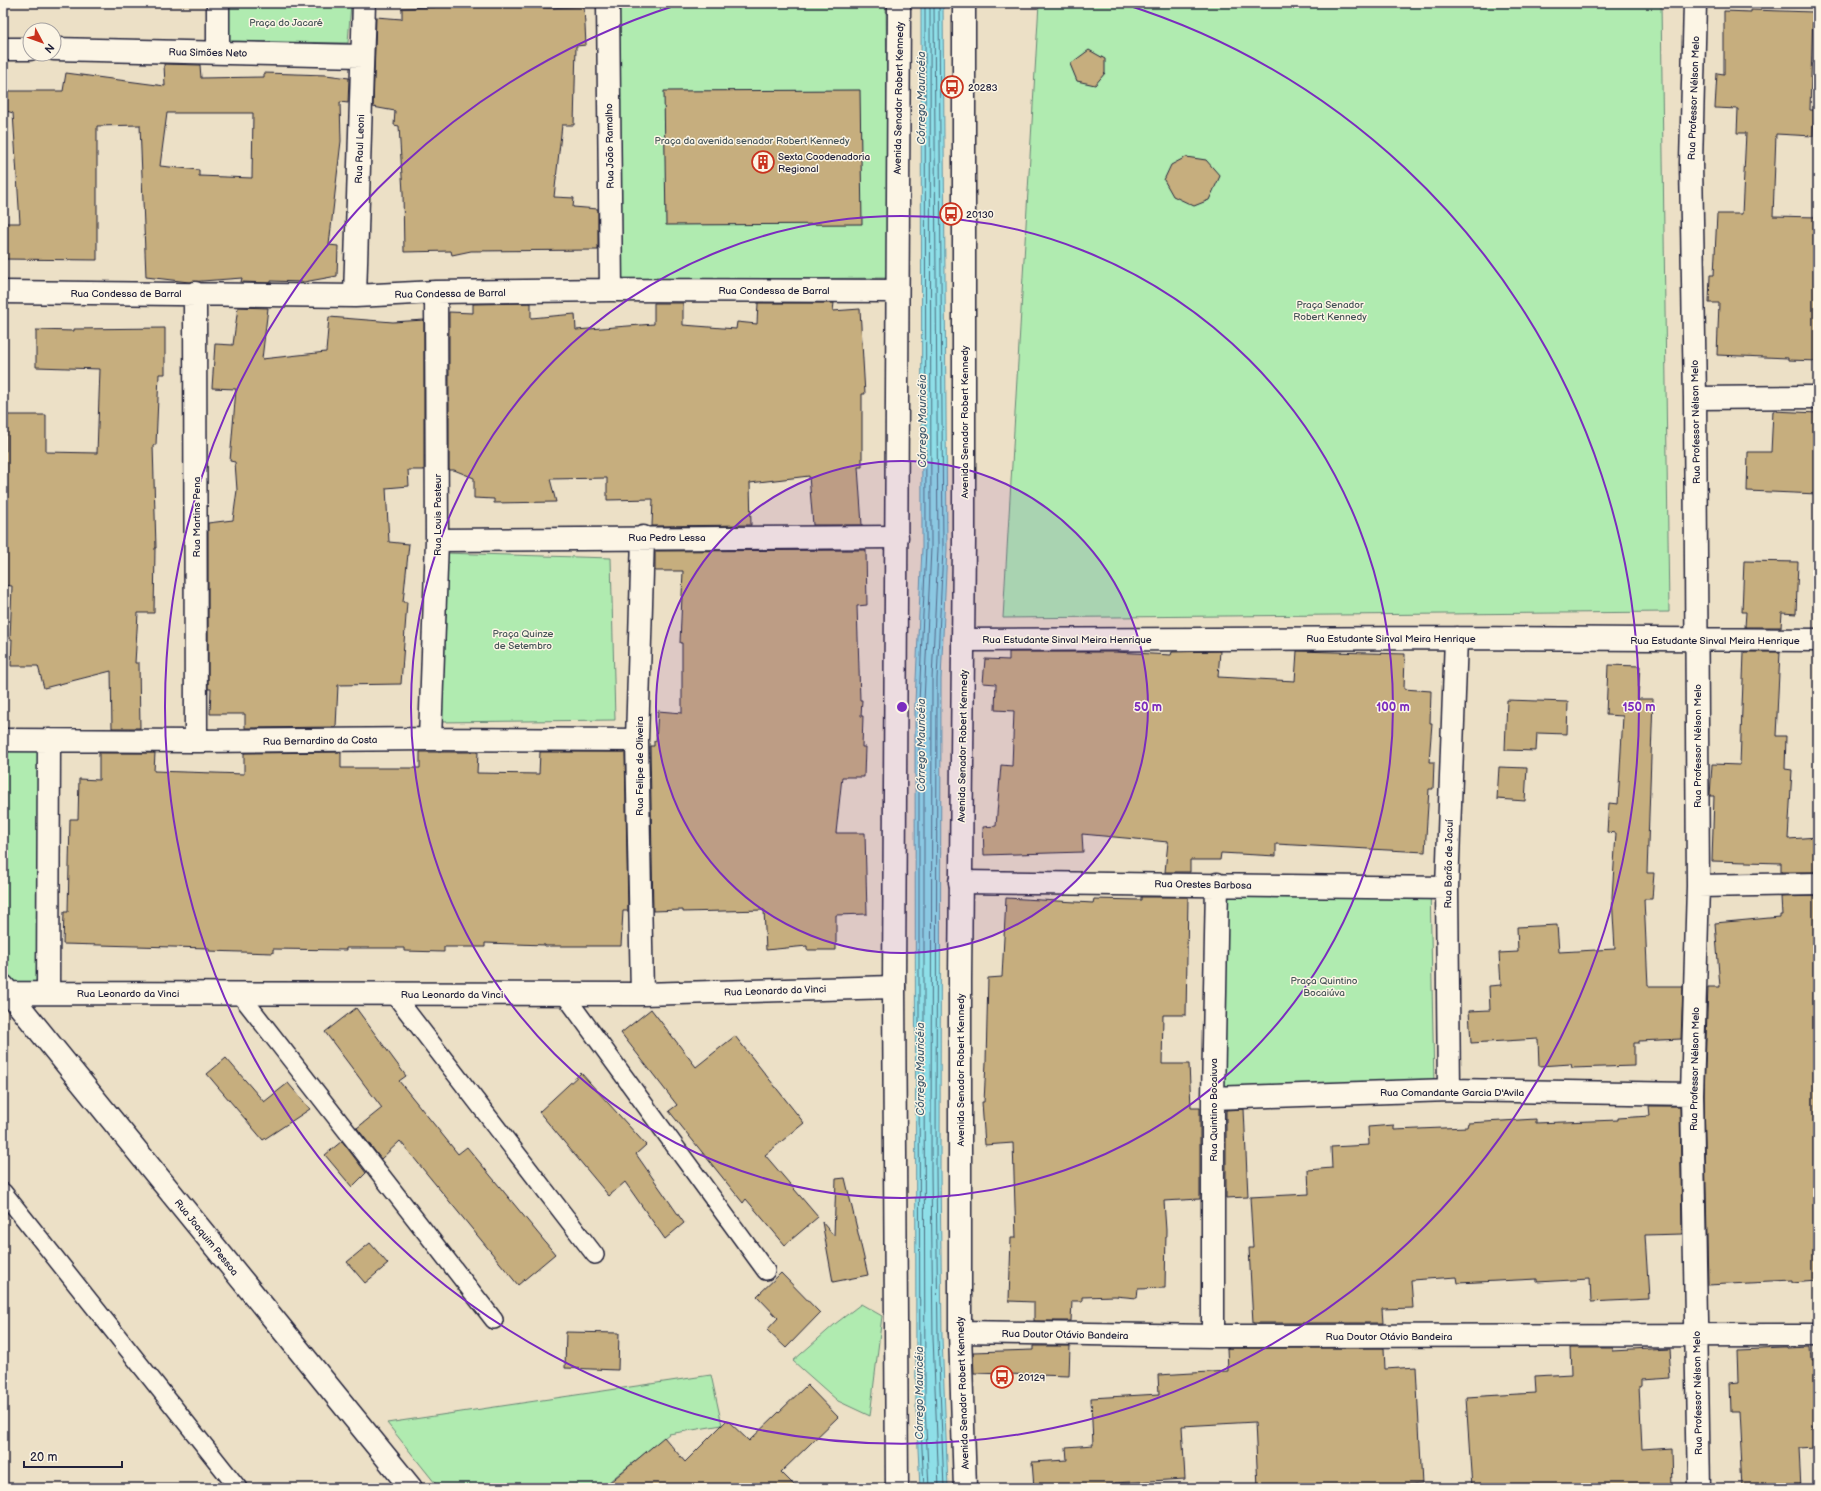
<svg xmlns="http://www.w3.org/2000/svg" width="1821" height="1491" viewBox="0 0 1821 1491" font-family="'Balsamiq Sans',sans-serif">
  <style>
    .green { fill: #b0ebb0; stroke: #698676 }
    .water { fill: #8edfe8; stroke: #6393a3 }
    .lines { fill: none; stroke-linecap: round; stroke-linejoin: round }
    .shore { stroke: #4d6e80; stroke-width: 1 }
    .building { fill: #c6ae7e; stroke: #22223b; fill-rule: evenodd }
    .lane-casing { stroke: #22223b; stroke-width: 20 }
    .street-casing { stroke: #22223b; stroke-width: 25 }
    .secondary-casing { stroke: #22223b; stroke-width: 25 }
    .lane { stroke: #fcf5e5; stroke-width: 17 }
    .street { stroke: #fcf5e5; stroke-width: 22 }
    .secondary { stroke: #fcf5e5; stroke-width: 22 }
    .ring { fill: none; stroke: #7b2cbf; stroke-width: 2 }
    .labels { text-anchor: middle; stroke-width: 3; stroke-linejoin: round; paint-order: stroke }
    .park-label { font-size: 10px; fill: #465458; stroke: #fcf5e5 }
    .street-label { font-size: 10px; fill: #22223b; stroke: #fcf5e5 }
    .poi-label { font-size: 10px; fill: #22223b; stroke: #fcf5e5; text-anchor: start }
    .water-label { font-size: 11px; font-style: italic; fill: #425b6f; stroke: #fcf5e5 }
    .centre { fill: #7b2cbf; stroke: #fcf5e5; stroke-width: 2 }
    .ring-label { font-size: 12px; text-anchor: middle; font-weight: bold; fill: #7b2cbf; stroke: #fcf5e5; stroke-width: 3; stroke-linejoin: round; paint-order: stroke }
  </style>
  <rect width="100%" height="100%" fill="#ece0c6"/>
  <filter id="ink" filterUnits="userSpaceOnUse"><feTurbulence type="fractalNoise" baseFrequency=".025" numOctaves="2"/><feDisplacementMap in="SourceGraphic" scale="8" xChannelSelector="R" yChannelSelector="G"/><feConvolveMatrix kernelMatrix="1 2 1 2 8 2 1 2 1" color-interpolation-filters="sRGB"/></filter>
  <g filter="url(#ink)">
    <path class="green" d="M222 3H351L348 43 221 41Z
      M615 3H886L889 278 619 280Z
      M1039 3H1661L1669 612 1003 618Z
      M442 553 611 558 615 720 437 722Z
      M41 737 48 992H3V740Z
      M1215 883 1430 885 1434 1084 1215 1088Z
      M861 1304 882 1316 870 1416 838 1401 793 1361 835 1324Z
      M711 1375 722 1425 669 1434 601 1488H439L387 1423Z"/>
    <path class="water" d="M921 3H943L947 549 941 679 940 1171 942 1337 948 1488H920L916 1409 915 702 922 548Z"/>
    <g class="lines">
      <path class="shore" d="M934 3 938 549 932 679 931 1171 933 1337 939 1488
        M939 3 943 549 937 679 936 1171 938 1337 944 1488
        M924 1488 920 1409 919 1051V702L926 548 925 3
        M929 1488 925 1408 924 1051V702L931 548 930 3"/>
    </g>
    <path class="building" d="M436 3 549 8 584 6 586 45 576 46 574 125H562L554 197 574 198 573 207 598 209V250L471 251 452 255 451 251 404 252 403 193 399 126 394 125 395 111 373 107 376 17 402 19V8L435 7Z
      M1751 10 1813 12 1810 110H1814L1813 136 1776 134 1773 216 1818 217V361L1788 360V358L1717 355 1719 303H1709L1710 275H1714L1717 214H1742L1746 133H1737L1738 109 1715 108 1717 73 1724 74V11L1751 12Z
      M1089 50 1105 59V73L1095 85 1077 81 1070 64Z
      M164 64 200 65 201 78 264 77V73L326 75 349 78 348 103 340 102 341 141 329 245 338 246 337 276 304 282 271 281V283L241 282 242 278 189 282 146 277 140 125 97 126V260L3 259V223H20L13 113 3 110V91H63L66 73 165 86ZM167 113H253L252 178 199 176V170L160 166Z
      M860 90 862 224 666 225 664 91Z
      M1186 157 1206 160 1220 176 1209 200 1194 206 1173 196 1164 180 1171 165Z
      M531 303V318L575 314 576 330 654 324V303H683V325L736 329 737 322 757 324 758 303H834L833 311 860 309 865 394H862V467H858L862 525H813L809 476 750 483 751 525 652 526 653 499 607 500V478L550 479 556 502 494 503V499L474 498V478L454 470H449V312L473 313V304Z
      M238 307 268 308 262 359 326 352 329 317 393 322 424 320V470H408L409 486 386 488 389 542 409 544 403 602H407L401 684 338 685 336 727 245 728V714H210L211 689H208V523L233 520 237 490 235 462 230 461 236 389 212 388 215 344 233 345Z
      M165 328V374H159L156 445H153L156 548H155L154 613H138L135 663H139L140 728H112L111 671 44 688 38 666H11L12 639H10L12 586 3 585V552H6L3 471V451H6V415H46V452L97 453 100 369 36 367V330L74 331V329Z
      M1773 411 1818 413V494L1747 491 1748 452H1771Z
      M866 550 867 605 857 606 860 700H862L861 716H863L862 747H865L864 777H842L836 833H865L867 914 836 915V950H807V946L766 950 764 910 683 912V910L653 911 650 746H654V741H656L658 711 682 713V643H680L683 571H655V551Z
      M1744 561 1798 562 1796 614 1782 613 1781 627H1745L1746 612H1742Z
      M1220 651 1218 677 1295 681 1297 651 1405 654 1404 689 1431 691 1430 723H1432L1429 762H1434L1433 789H1429L1425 852 1276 844V856L1221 853 1220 860H1190V872H1165L1168 842 1082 834 1083 852 984 855 983 827 996 826 1001 765 1012 766 1014 711 995 710 996 684 983 683 985 659 1009 660V652H1115L1171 655 1172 652Z
      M1744 652H1780L1776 736H1786L1785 769 1792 770 1788 839 1818 837V872H1781V863L1712 861 1714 796H1710L1712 764 1740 765Z
      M1608 665 1640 666 1638 699H1653L1647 873H1654L1652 899H1644L1648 986H1683L1681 1039 1639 1041V1043H1634V1066L1572 1068 1571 1064 1539 1066 1538 1039 1471 1043 1469 1011 1490 1010 1489 986 1501 985 1499 953 1518 952 1517 927 1557 925 1559 952 1615 949 1612 897 1616 833 1607 832 1609 803 1618 804 1623 716 1606 715Z
      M1507 700 1568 702 1567 734 1537 733 1536 751 1505 750Z
      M341 752V768H420V752H478L477 773 539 774 540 752H625L628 911H623L621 946H545V945L485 943V947H444V952L404 951V948H346V950L273 949V953L209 951V948L63 944 64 912H68L70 819H78L79 779 99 780V753H155L154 771 244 774V753Z
      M1499 767 1527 768 1525 801 1497 799Z
      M1818 896V1281L1791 1283V1281L1708 1285 1704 1094 1708 987H1720L1715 923 1780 917V915H1782L1781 897Z
      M1141 897H1188L1186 1015H1163L1162 1064H1189L1191 1107H1200V1199L1164 1201 1166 1230 1165 1288 1138 1289 1137 1298 1115 1296 1082 1297V1301H1072L1071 1321H1034V1302L1009 1301 1011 1238H1016L1013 1143 985 1145 982 1102H984L986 1062 988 978 1002 977 1006 898 1093 903 1094 899 1141 900Z
      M356 1008 406 1076 399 1081 458 1154 467 1147 555 1254 518 1285 400 1141 381 1159 357 1128 382 1108 325 1032Z
      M651 1009 696 1067 735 1036 804 1123 765 1155 818 1217 785 1245 746 1199 743 1203 669 1111 677 1105 621 1033Z
      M226 1058 264 1102 288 1083 310 1109 263 1140 207 1074Z
      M581 1073 646 1145 636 1154 684 1223 665 1239 625 1182 609 1196 539 1112Z
      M1649 1106H1680L1682 1234 1645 1235 1649 1299 1591 1302 1590 1279 1537 1282V1279L1458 1283 1457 1277 1411 1280 1413 1308 1382 1309 1383 1323H1253L1249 1248H1253L1250 1197 1309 1194 1308 1170 1332 1168 1331 1147 1369 1145 1368 1127 1394 1125V1130L1467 1127 1468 1123 1536 1119V1123L1618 1120V1118L1650 1116Z
      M1244 1109 1248 1197 1226 1198V1110Z
      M342 1141 366 1173 352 1187 325 1155Z
      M845 1178 868 1275 833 1282 822 1222 834 1236 836 1179Z
      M370 1243 388 1264 365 1283 347 1262Z
      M781 1273 820 1313 786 1348 767 1330 778 1318 757 1296Z
      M566 1332 619 1333 618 1370 565 1368Z
      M1033 1346H1070L1069 1376 974 1373 973 1352 1033 1350Z
      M1227 1348H1384L1385 1369 1416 1367 1422 1484 1365 1488H1258L1255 1422 1182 1426 1185 1479 1115 1483 1116 1488H1034L1032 1462 1067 1460 1066 1447 1093 1445 1091 1398 1159 1394 1158 1375 1228 1371Z
      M1570 1348H1613V1351L1669 1348 1671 1377 1641 1379V1385L1639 1386 1642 1450 1671 1448 1672 1488H1472L1466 1397 1536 1393 1535 1376 1571 1374Z
      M1785 1348H1789V1349L1811 1348 1812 1361 1818 1360V1425H1814L1816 1448 1799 1449 1801 1488H1742L1738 1413H1730L1729 1382 1738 1381 1737 1350Z
      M807 1385 838 1417 781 1472 797 1488H603L664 1437 685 1462 727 1420 749 1441Z"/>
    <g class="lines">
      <g class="lane-casing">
        <path id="lane" d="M239 993 494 1320
          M393 993 595 1255
          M564 994 766 1271
          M3 1192 238 1488"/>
      </g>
      <g class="street-casing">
        <path id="street" d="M218 3V52
          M608 3 611 290
          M1695 3 1691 163 1695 398 1698 886 1692 1094 1699 1488
          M3 49H30
          M54 49 362 56
          M3 292 355 296 436 292 611 290 897 291
          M195 293 196 741
          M355 296 364 3
          M1695 398 1818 397
          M437 540 897 537
          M963 640 1456 638 1818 640
          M430 739 437 540 436 292
          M3 740 196 741 430 739 637 740
          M960 882 1447 888
          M1698 886 1818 884
          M3 986 411 1488
          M9 993 642 994 894 987
          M48 993 49 740
          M642 994 637 740 643 537
          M1449 1090 1447 888 1456 638
          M1213 1098 1449 1090 1692 1094
          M960 1332 1213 1336 1818 1335
          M1213 1336V1098L1217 884"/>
      </g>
      <g class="secondary-casing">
        <path id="secondary" d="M964 3V538L960 981V1332L965 1488
          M897 1488 894 987 899 3"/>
      </g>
      <use href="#lane" class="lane"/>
      <use href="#street" class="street"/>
      <use href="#secondary" class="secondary"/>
    </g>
  </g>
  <circle cx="902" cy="707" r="246" fill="#7b2cbf" fill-opacity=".12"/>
  <g class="ring">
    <circle cx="902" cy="707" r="246"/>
    <circle cx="902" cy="707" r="491"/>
    <path d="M1124 4A737 737 0 1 1 680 4"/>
  </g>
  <defs>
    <g id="bus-ring" transform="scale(1.15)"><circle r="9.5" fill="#fcf5e5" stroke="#c8321e" stroke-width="1.5"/><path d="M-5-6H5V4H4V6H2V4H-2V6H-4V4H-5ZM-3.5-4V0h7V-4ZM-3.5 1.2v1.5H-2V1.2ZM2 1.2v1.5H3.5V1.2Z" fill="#c8321e"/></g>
    <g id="building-ring" transform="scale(1.15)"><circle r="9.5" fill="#fcf5e5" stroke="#c8321e" stroke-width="1.5"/><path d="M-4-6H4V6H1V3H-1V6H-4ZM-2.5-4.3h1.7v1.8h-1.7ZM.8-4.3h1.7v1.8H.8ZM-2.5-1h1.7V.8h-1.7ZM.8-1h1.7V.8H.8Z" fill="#c8321e"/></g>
  </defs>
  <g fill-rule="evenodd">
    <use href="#bus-ring" x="952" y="87"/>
    <use href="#building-ring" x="763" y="162"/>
    <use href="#bus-ring" x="951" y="214"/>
    <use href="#bus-ring" x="1002" y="1377"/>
  </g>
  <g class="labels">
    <g class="park-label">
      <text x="286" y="26">Praça do Jacaré</text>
      <text x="752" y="144">Praça da avenida senador Robert Kennedy</text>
      <text x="1330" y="308">Praça Senador<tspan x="1330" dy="12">Robert Kennedy</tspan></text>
      <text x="523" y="637">Praça Quinze<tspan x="523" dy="12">de Setembro</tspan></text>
      <text x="1324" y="984">Praça Quintino<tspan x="1324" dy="12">Bocaiúva</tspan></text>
    </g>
    <g class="street-label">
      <text transform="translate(208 52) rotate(1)" y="4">Rua Simões Neto</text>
      <text transform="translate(898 98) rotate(-89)" y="4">Avenida Senador Robert Kennedy</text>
      <text transform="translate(1693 98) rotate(-88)" y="4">Rua Professor Nélson Melo</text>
      <text transform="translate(609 146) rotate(-91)" y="4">Rua João Ramalho</text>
      <text transform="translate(359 149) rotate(-88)" y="4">Rua Raul Leoni</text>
      <text x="774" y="294">Rua Condessa de Barral</text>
      <text x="126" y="297">Rua Condessa de Barral</text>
      <text transform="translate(450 293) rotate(-1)" y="4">Rua Condessa de Barral</text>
      <text transform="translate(964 422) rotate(-90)" y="4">Avenida Senador Robert Kennedy</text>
      <text transform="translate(1695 422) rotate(-91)" y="4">Rua Professor Nélson Melo</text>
      <text transform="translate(437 515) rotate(-90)" y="4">Rua Louis Pasteur</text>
      <text transform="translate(196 517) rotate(-90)" y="4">Rua Martins Pena</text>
      <text x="667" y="541">Rua Pedro Lessa</text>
      <text x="1391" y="642">Rua Estudante Sinval Meira Henrique</text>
      <text x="1067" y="643">Rua Estudante Sinval Meira Henrique</text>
      <text x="1715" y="644">Rua Estudante Sinval Meira Henrique</text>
      <text transform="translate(320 740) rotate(-1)" y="4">Rua Bernardino da Costa</text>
      <text transform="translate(962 746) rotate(-89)" y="4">Avenida Senador Robert Kennedy</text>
      <text transform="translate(1697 746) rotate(-90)" y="4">Rua Professor Nélson Melo</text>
      <text transform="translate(639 766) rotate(-90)" y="4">Rua Felipe de Oliveira</text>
      <text transform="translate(1448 864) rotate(-89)" y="4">Rua Barão de Jacuí</text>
      <text transform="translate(1203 884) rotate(1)" y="4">Rua Orestes Barbosa</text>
      <text transform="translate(775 990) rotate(-2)" y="4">Rua Leonardo da Vinci</text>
      <text x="128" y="997">Rua Leonardo da Vinci</text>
      <text x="452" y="998">Rua Leonardo da Vinci</text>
      <text transform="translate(1694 1069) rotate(-89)" y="4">Rua Professor Nélson Melo</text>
      <text transform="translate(960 1070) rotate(-90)" y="4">Avenida Senador Robert Kennedy</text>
      <text x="1452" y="1096">Rua Comandante Garcia D'Avila</text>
      <text transform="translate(1213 1110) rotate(-90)" y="4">Rua Quintino Bocaiuva</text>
      <text transform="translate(207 1237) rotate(51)" y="4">Rua Joaquim Pessoa</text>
      <text transform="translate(1065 1334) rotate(1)" y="4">Rua Doutor Otávio Bandeira</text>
      <text x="1389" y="1340">Rua Doutor Otávio Bandeira</text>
      <text transform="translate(962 1393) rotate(-92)" y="4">Avenida Senador Robert Kennedy</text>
      <text transform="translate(1697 1393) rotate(-91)" y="4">Rua Professor Nélson Melo</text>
    </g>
    <g class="poi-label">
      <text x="968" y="91">20283</text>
      <text x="778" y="160">Sexta Coodenadoria<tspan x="778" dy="12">Regional</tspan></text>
      <text x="966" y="218">20130</text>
      <text x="1018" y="1381">20129</text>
    </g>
    <g class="water-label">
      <text transform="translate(921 98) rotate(-90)" y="4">Córrego Mauricéia</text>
      <text transform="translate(922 421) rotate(-90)" y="4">Córrego Mauricéia</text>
      <text transform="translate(921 745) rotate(-90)" y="4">Córrego Mauricéia</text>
      <text transform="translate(920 1069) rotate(-90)" y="4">Córrego Mauricéia</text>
      <text transform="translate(919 1393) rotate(-90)" y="4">Córrego Mauricéia</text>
    </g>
  </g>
  <circle cx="902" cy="707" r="6" class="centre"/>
  <g class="ring-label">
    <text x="1148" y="711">50 m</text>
    <text x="1393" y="711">100 m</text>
    <text x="1639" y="711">150 m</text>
  </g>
  <rect width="1821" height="1491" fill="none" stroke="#fcf5e5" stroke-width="16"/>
  <rect x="8" y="8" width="1805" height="1475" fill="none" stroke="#22223b" stroke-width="1.5" filter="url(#ink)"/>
  <g transform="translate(42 42) rotate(131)"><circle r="19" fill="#fcf5e5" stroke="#a5a1a1"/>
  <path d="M0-3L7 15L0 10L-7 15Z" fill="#c8321e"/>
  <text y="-6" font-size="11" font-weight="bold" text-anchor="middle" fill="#22223b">N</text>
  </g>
  <path d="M24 1461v6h98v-6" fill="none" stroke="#22223b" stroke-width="2"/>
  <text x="30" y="1461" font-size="12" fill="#22223b" stroke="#fcf5e5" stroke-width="3" paint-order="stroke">20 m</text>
</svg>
